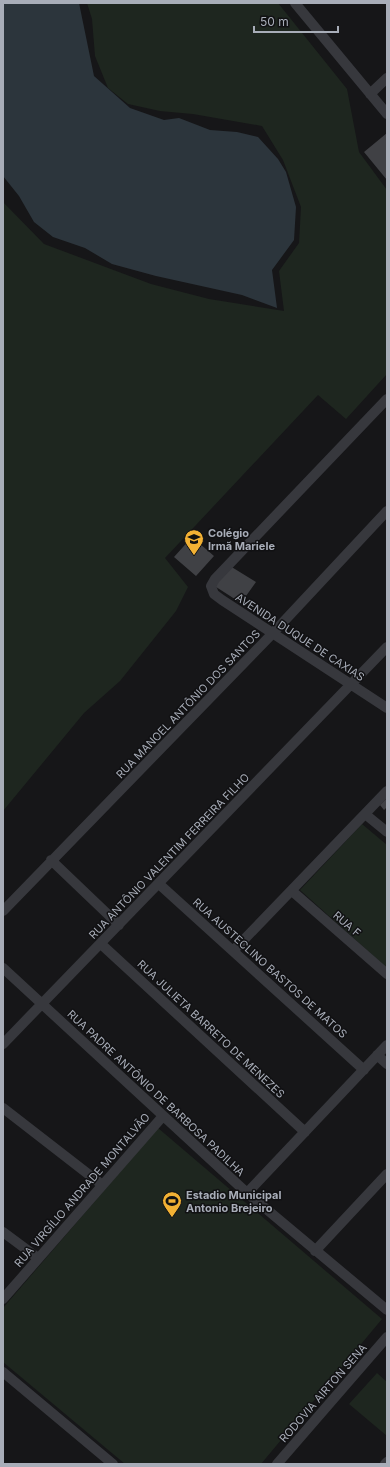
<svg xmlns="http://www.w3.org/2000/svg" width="390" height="1467" viewBox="0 0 390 1467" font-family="Inter,sans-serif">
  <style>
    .green { fill: #1e261f }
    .water { fill: #2c353c }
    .building { fill: #404145 }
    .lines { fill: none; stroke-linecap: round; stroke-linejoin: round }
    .minor { stroke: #37383d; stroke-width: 10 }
    .labels { text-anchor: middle; stroke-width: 3; stroke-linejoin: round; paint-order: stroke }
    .poi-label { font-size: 11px; font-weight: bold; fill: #a8adb8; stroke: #111113; text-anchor: start }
    .street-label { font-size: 11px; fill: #a8adb8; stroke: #111113 }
  </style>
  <rect width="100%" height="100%" fill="#161618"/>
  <path class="green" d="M87 3H278L347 89 359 152 387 190V374L346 419 318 395 165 558 188 587 176 611 120 681 84 713 3 811V202L44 244 151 284 209 299 284 311 279 271 299 243 301 207 283 160 262 126 193 114 160 111 128 104 108 88 95 56 92 19Z
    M362 824 387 845V968L300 890Z
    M158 1128 382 1319 261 1464H125L3 1362V1308Z
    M377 1373 387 1382V1436L349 1404Z"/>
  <path class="water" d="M3 3H79L94 76 130 108 164 120 179 118 210 130 237 132 258 137 278 159 286 172 296 207 294 240 272 270 277 308 242 295 156 276 112 264 85 248 53 237 34 222 19 196 3 176Z"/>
  <path class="building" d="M387 133V180L364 152Z
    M192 537 214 556 196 576 174 557Z
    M230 566 256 582 241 603 213 585Z
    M387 798V807L384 810 380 805Z"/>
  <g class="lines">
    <path class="minor" d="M295 3 387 114
      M370 94 387 78
      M387 399 215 579 211 586 214 594 222 600 387 708
      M365 814 387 832
      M51 860 119 925
      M159 884 364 1070
      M292 891 387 974
      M3 911 273 633 387 511
      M101 944 305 1132
      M233 951 387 791
      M3 968 247 1193 387 1310
      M3 1044 387 647
      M377 1055 387 1064
      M3 1108 101 1184
      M247 1193 387 1045
      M3 1232 38 1258
      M315 1251 387 1174
      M3 1299 163 1116
      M3 1372 113 1464
      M277 1464 387 1337
      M385 1464 387 1462"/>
  </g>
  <defs>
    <g id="school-pin" transform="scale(1)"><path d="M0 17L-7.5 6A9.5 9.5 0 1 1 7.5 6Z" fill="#f2b134" stroke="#111113"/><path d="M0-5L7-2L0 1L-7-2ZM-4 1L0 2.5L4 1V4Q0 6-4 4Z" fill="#111"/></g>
    <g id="stadium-pin" transform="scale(1)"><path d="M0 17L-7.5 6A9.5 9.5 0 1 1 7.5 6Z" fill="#f2b134" stroke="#111113"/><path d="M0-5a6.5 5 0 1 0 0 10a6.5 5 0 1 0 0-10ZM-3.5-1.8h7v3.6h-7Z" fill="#111"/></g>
  </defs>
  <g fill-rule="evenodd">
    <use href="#school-pin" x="194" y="539"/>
    <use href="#stadium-pin" x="172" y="1201"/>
  </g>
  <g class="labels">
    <g class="poi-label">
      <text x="208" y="537">Colégio<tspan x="208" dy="13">Irmã Mariele</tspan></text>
      <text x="186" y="1199">Estadio Municipal<tspan x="186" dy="13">Antonio Brejeiro</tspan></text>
    </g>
    <g class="street-label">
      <text transform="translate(300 637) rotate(33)" y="4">AVENIDA DUQUE DE CAXIAS</text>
      <text transform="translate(188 704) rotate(-46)" y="4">RUA MANOEL ANTÔNIO DOS SANTOS</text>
      <text transform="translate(169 856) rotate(-46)" y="4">RUA ANTÔNIO VALENTIM FERREIRA FILHO</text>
      <text transform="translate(347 924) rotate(41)" y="4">RUA F</text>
      <text transform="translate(270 968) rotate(42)" y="4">RUA AUSTECLINO BASTOS DE MATOS</text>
      <text transform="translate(211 1029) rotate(43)" y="4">RUA JULIETA BARRETO DE MENEZES</text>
      <text transform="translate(156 1093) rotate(43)" y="4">RUA PADRE ANTÔNIO DE BARBOSA PADILHA</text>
      <text transform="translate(82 1190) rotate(-49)" y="4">RUA VIRGÍLIO ANDRADE MONTALVÃO</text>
      <text transform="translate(323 1393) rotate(-49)" y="4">RODOVIA AIRTON SENA</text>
    </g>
  </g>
  <rect width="390" height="1467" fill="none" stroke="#a8adb8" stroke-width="8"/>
  <path d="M254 26v6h84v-6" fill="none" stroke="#a8adb8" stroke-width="2"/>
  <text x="260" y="26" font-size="12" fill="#a8adb8" stroke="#111113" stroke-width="3" paint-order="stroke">50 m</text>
</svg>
